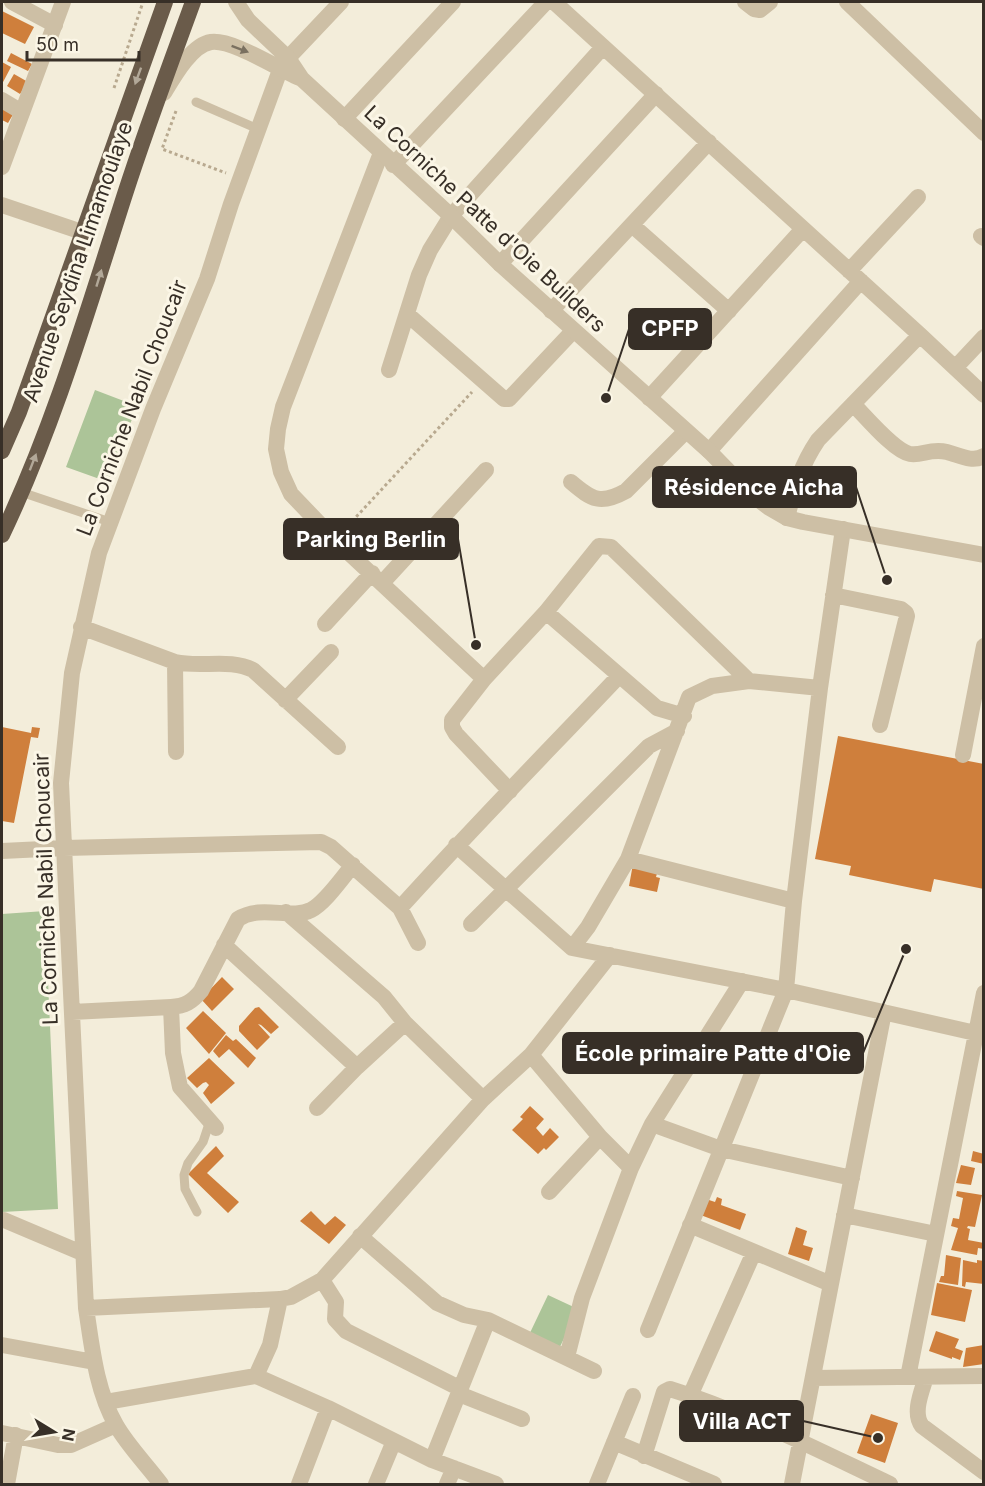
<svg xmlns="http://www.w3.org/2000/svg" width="985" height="1486" viewBox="0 0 985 1486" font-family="Inter,sans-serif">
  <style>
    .green { fill: #acc498 }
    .building { fill: #cf7f3c }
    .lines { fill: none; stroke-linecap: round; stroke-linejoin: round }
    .path { stroke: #b8a98f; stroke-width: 3; stroke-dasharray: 3 3; stroke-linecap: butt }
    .service { stroke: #cdbfa5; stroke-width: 9 }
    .minor { stroke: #cdbfa5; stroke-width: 16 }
    .tertiary { stroke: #cdbfa5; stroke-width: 16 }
    .trunk { stroke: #6a5b4a; stroke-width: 16 }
    .oneway { fill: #7a7060 }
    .oneway2 { fill: #b2a898 }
    .labels { text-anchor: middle; stroke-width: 6; stroke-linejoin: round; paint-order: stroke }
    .street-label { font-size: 21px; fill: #372f27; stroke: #fbf6e6 }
    .leader { fill: none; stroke: #372f27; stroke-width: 2 }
    .callout-dot { fill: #372f27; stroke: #fbf6e6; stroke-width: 2 }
    .callout { fill: #372f27; stroke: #372f27; stroke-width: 2 }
    .callout-label { font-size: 22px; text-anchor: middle; font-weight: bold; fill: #fff }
  </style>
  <rect width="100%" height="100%" fill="#f3edda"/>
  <path class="green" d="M95 390 137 406 108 482 66 467Z
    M45 911 58 1209 2 1212V914Z
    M548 1295 578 1309 558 1351 528 1337Z"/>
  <path class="building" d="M2 11 34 27 25 44 2 33Z
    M11 53 32 64 28 71 7 61Z
    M2 62 11 67 2 84Z
    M14 74 28 82 20 94 7 86Z
    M2 104 15 111 8 123 2 120Z
    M2 727 31 733 32 727 40 728 38 738 31 737 14 823 2 821Z
    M838 736 984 764V889L934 879 931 892 849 875 851 866 815 859Z
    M633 864 658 870 656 877 660 878 657 892 629 886Z
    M222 977 234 989 212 1011 201 999Z
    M259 1007 279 1027 271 1034 261 1025 258 1024 270 1037 257 1050 239 1031V1026L255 1008Z
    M203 1011 226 1033 209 1054 186 1028Z
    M226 1035 233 1041 236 1039 256 1058 248 1068 229 1049 219 1058 213 1051Z
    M209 1058 235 1083 211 1104 203 1093 209 1085 206 1082 203 1083 197 1088 187 1078Z
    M530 1106 544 1119 536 1128 543 1136 550 1128 559 1137 546 1150 544 1148 538 1154 512 1130 523 1119 520 1117Z
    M216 1146 224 1156 207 1173 239 1202 228 1213 188 1174Z
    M973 1151 984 1154V1164L971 1161Z
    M961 1165 975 1168 971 1185 956 1183Z
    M957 1191 982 1195 975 1227 968 1226 967 1228 970 1229 968 1240 984 1243V1249L978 1248 977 1255 951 1250 958 1228 951 1226 953 1218 959 1219 963 1198 956 1196Z
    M717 1197 722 1199 721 1205 746 1214 740 1230 698 1214 703 1198 715 1202Z
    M311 1211 325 1225 335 1216 346 1225 329 1244 300 1221Z
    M796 1227 807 1231 803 1245 813 1248 809 1261 788 1254Z
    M946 1255 961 1258 958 1285 939 1282 941 1276H944Z
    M963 1260 977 1263V1260L984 1261 982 1276 984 1284 966 1282 965 1287 962 1286Z
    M937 1283 972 1290 965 1322 931 1315Z
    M936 1331 959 1339 955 1348 963 1351 960 1360 952 1357V1359L929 1351Z
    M984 1345V1364L963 1367 966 1348Z
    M871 1414 898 1423 885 1463 857 1453Z"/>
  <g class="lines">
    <path class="path" d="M114 88 143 2
      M176 111 162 149 226 173
      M344 530 472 392"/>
    <path class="service" d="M196 102 258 129
      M21 492 110 522
      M197 1212 185 1189 184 1175 188 1163 203 1142 210 1121"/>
    <path class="minor" d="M12 2 55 25
      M554 2 920 335 984 395
      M745 2 754 9 760 10 770 2
      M847 2 984 133
      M2 100 22 112
      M344 119 453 2
      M381 153 283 407 278 429 276 449 281 472 291 494 335 540 484 679
      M393 165 546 2
      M2 205 82 232
      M632 225 729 311
      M981 236 984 238
      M500 264 656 94
      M849 271 918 197
      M551 311 709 142
      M407 314 504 399H509L573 331
      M955 368 984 337
      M389 370 419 275 430 250 451 216 603 47
      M649 398 803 229
      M853 404C866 417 894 451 910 454 922 456 930 448 947 452 959 455 972 463 984 456
      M709 451 861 281
      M571 482C592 500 601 505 626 491L686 431
      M787 518C794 489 801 465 818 440L920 335
      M382 583 486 470
      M833 595 901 609 906 613 907 616 880 725
      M546 612 657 708 684 716
      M325 624 372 573
      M81 627 175 662C201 668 230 658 253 670L338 747
      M175 662 176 752
      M285 700 331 652
      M963 755 984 646
      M510 791 456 734 452 727V720L484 679 546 612 599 546 611 547 749 681
      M456 845 572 948 786 990 984 1035
      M2 851 64 848 321 842 331 847 400 908 418 943
      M628 859 794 901
      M400 908C471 829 546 753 619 676
      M286 912 384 997 405 1023
      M471 924 649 746 677 731
      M224 945 357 1067
      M572 948 588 927 628 859 689 697 712 686 749 681 820 688
      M171 1007 173 1053 180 1087 216 1128
      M72 1012 171 1007C185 1006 192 1002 201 991L238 919C261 904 291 920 311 910 325 903 342 878 353 865
      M531 1055 600 1137 631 1168
      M317 1108 357 1067 405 1023 483 1099
      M652 1124 721 1149 852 1178
      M549 1192 600 1137
      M844 1215 936 1234
      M4 1220 82 1253
      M690 1225 831 1284
      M360 1236 437 1303 464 1315 488 1320 594 1371
      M322 1280 336 1302 335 1319 346 1331 461 1389
      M86 1308 280 1299 291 1297 322 1280 483 1099 531 1055 610 955
      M648 1330 786 990 794 901 820 688 843 529
      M2 1345 94 1362
      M567 1357 582 1298 631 1168 652 1124 742 981
      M256 1376 270 1345 280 1299
      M908 1377 984 993
      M926 1377C922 1391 912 1413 922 1426L984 1472
      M813 1378 984 1376
      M459 1394 522 1419
      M690 1396 754 1252
      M106 1402 256 1376 328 1408 432 1460 496 1484
      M2 1433 58 1445H71L116 1425
      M614 1442 714 1484
      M644 1456 664 1392 670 1389C744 1412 820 1451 890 1484
      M432 1460 488 1320
      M7 1484 16 1435
      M161 1484C147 1465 128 1446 116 1425 96 1390 92 1347 86 1308L61 783 72 673 99 553 153 409 207 279 231 204 280 70 288 58 341 2
      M299 1484 328 1408
      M376 1484 394 1441
      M447 1484 454 1468
      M597 1484 633 1396
      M792 1484 884 1012"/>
    <path class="tertiary" d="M236 2 248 20 288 58 302 79 451 216 500 264 709 451 750 493 768 507 787 518 803 522 984 555
      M164 93C173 78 191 45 211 42 233 39 279 70 302 79
      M2 167 63 2"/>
    <path class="trunk" d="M2 451 19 412 165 2
      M2 535C54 426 88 309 125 194 146 129 170 65 193 2"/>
  </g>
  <defs><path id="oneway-solid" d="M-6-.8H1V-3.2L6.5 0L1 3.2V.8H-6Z" transform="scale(1.5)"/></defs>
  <use class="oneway" href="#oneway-solid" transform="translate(240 49) rotate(21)"/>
  <g class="oneway2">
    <use href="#oneway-solid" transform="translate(138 76) rotate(110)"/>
    <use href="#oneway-solid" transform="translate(99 278) rotate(-73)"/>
    <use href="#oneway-solid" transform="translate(33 462) rotate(-69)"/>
  </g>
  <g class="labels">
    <g class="street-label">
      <text transform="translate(485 219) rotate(43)" y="7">La Corniche Patte d'Oie Builders</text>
      <text transform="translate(78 262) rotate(-71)" y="7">Avenue Seydina Limamoulaye</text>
      <text transform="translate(132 408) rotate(-69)" y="7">La Corniche Nabil Choucair</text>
      <text transform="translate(46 889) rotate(-92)" y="7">La Corniche Nabil Choucair</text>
    </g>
  </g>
  <path class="leader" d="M606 398L629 329M887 580L856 487M476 645L458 539M906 949L863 1053M878 1438L803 1421"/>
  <g class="callout-dot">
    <circle cx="606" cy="398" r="6"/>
    <circle cx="887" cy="580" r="6"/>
    <circle cx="476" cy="645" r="6"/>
    <circle cx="906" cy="949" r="6"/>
    <circle cx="878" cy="1438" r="6"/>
  </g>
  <g class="callout">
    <rect x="629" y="309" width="82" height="40" rx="6"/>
    <rect x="653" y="467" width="203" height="40" rx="6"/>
    <rect x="284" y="519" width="174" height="40" rx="6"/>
    <rect x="563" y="1033" width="300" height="40" rx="6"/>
    <rect x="680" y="1401" width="123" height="40" rx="6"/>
  </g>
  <g class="callout-label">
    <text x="670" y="336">CPFP</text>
    <text x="754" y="495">Résidence Aicha</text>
    <text x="371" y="547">Parking Berlin</text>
    <text x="713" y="1061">École primaire Patte d'Oie</text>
    <text x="742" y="1429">Villa ACT</text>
  </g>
  <rect width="985" height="1486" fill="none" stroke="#372f27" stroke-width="6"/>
  <g transform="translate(54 1432) rotate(101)" stroke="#fbf6e6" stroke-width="4.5" paint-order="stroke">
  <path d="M0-4.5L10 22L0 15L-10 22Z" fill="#372f27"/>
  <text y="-9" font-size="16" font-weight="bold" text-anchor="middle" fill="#372f27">N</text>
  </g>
  <path d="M27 51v9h112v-9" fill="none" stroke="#372f27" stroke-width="3"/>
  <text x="36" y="51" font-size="18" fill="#372f27" stroke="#fbf6e6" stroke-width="4.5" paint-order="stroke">50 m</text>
</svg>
